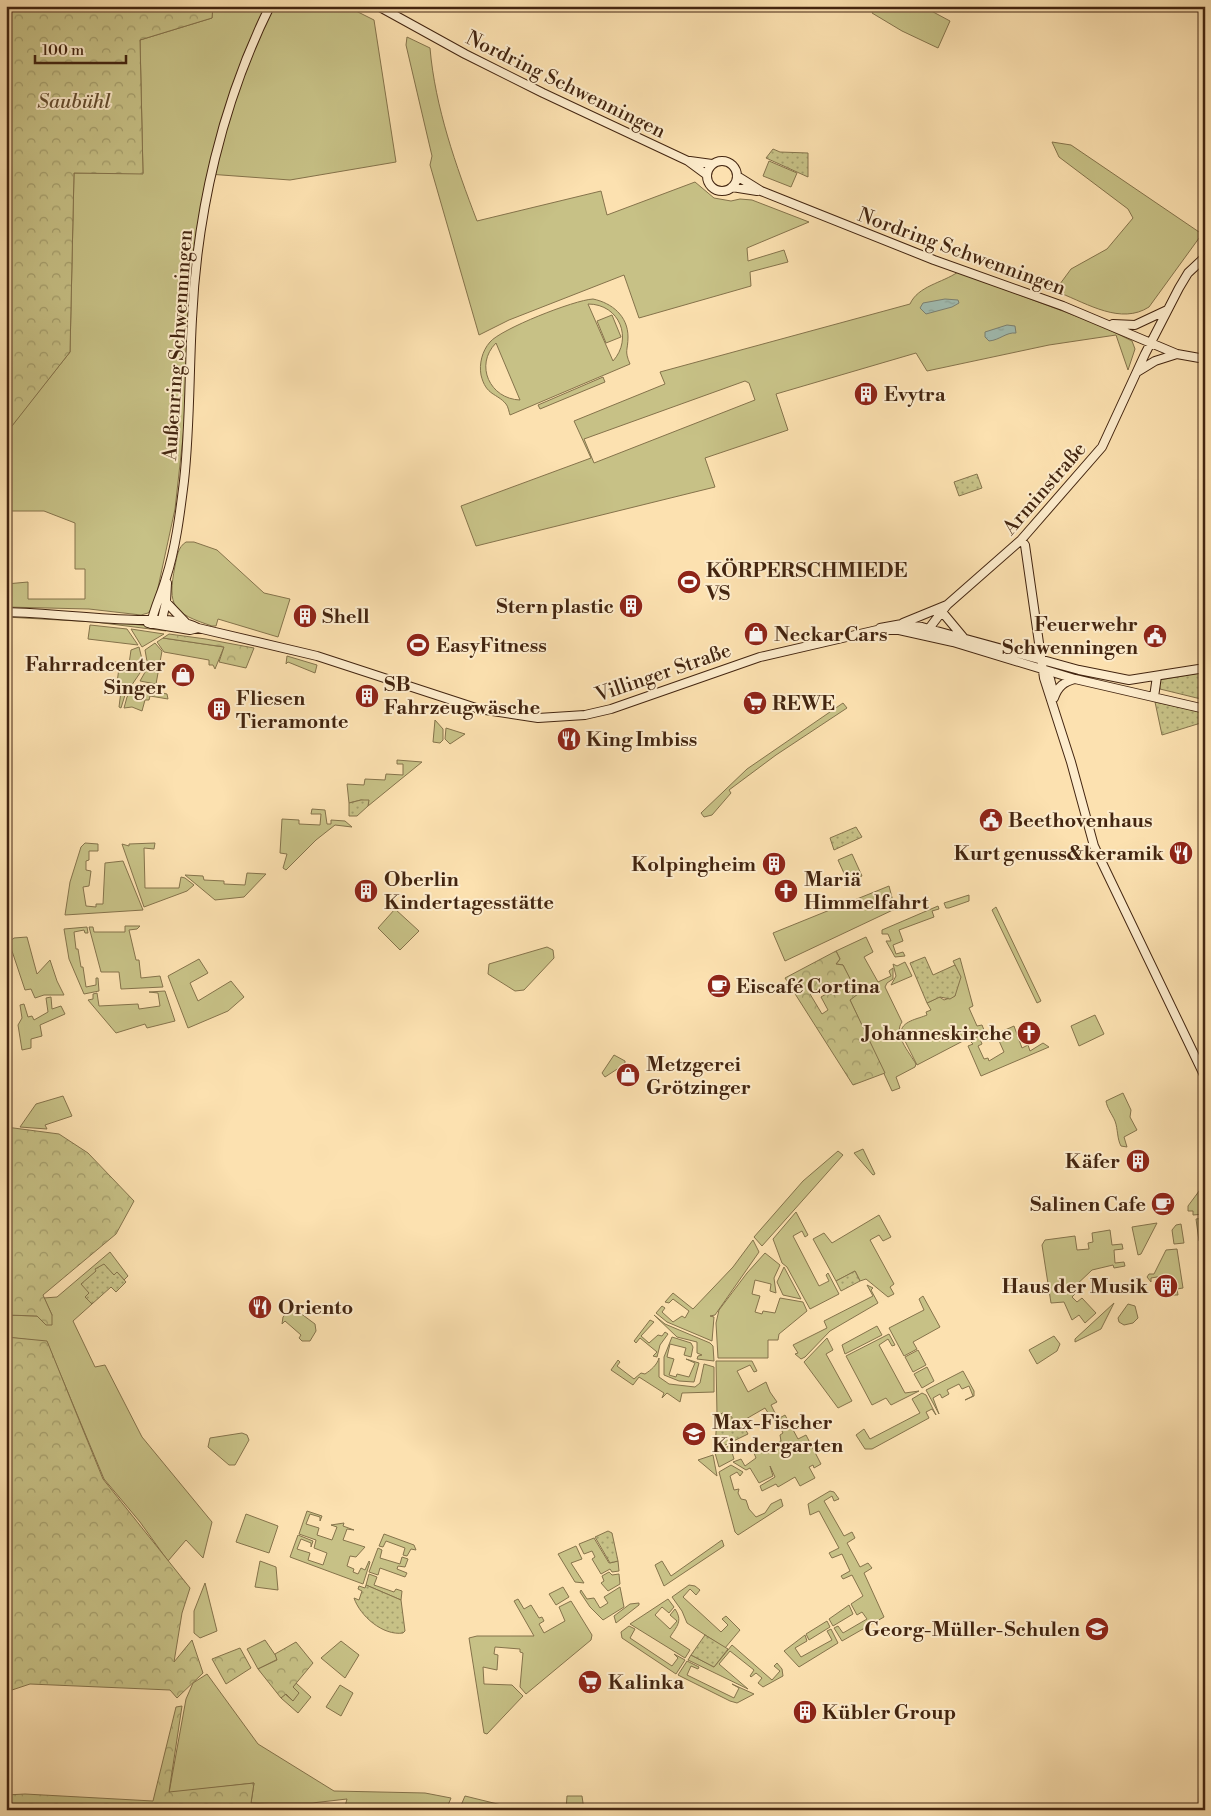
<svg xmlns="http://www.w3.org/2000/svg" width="1211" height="1816" viewBox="0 0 1211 1816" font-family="'Libre Bodoni',serif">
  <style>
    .green { fill: #c7c186; stroke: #85734b; fill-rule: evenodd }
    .forest { fill: url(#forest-crowns); stroke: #85734b; fill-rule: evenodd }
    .park { fill: url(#park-dots); stroke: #85734b }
    .water { fill: url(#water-ripples); stroke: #7b8071 }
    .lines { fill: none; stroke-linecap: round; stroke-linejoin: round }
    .secondary-casing { stroke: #432510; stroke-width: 10 }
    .secondary { stroke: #fdeccc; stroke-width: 8 }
    .labels { text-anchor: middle; stroke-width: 4; stroke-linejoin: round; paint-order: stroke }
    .street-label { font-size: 20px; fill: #432510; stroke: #fdeccc }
    .park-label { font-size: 20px; font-style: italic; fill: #644c2e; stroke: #fdeccc }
    .poi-label { font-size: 20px; font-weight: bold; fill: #432510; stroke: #fdeccc; text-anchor: start }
  </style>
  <defs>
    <pattern id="forest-crowns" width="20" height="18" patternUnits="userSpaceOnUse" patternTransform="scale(1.25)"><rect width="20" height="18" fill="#c7c186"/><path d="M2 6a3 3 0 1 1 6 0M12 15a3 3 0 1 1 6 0" fill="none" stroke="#a39d6c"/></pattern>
    <pattern id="park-dots" width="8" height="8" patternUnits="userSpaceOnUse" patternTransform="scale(1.25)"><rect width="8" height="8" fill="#c7c186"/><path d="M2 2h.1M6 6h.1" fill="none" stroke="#a39d6c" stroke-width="1.8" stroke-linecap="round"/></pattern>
    <pattern id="water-ripples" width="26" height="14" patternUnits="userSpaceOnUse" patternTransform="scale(1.25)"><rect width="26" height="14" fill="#a0bcb1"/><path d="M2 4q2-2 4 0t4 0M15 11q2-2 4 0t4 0" fill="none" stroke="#8ba197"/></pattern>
  </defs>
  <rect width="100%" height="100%" fill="#fce1b0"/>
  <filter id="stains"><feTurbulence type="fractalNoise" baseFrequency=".004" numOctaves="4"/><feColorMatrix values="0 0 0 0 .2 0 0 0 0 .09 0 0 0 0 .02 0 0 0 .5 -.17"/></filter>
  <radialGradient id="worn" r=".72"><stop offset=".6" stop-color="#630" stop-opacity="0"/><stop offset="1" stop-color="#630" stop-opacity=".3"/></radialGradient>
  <path class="green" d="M213 6H346L374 20 396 162 290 180 208 174 190 291 185 419 175 509 154 606 148 613 141 615 89 609 6 607V584L28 582V599H85V569H75V523L44 511H6V426L12 425 70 352 74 173H143L140 40 212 18Z
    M876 6H922L950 21 938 48 902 31 872 13Z
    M407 37 430 48C435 107 456 166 477 221L601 191 607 215 695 182 714 198 731 201 740 199 752 200 809 222 747 248 748 261 784 250 788 262 750 272 751 286 639 318 624 275 509 320 479 335 430 165 432 156 406 45Z
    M1052 142 1071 145 1202 234 1149 307C1121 325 1088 304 1060 293L1057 288 1071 269 1107 249 1133 218 1128 209 1059 157Z
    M769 161 797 173 791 187 763 176Z
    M958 272 1100 325 1132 341 1135 349 1128 370 1116 335 1049 345 927 371 916 353 776 394 788 430 705 458 715 487 476 546 461 506 591 458 574 421 665 384 660 372 910 304C918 286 942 283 958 272ZM745 381 749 383 755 400 594 463 584 439Z
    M593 299C612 303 628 316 628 337 628 351 624 350 630 364L510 415C509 412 508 406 506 404 497 393 486 396 481 375 479 364 482 351 490 342 501 329 574 300 593 299ZM588 304C620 304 633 339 613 361ZM496 343 520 400C490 399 474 365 496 343Z
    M612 315 621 337 606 343 597 321Z
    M603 377 605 382 540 409 538 405Z
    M186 542H194L217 550 264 593 290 599 278 637 218 619 216 626H212C173 613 167 607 175 566 177 556 178 547 186 542Z
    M6 615 96 620 166 628V631L95 622 6 617Z
    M90 625 127 629 138 645 88 639Z
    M131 629 164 634 142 647Z
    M163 638 224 647 215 669 213 665H209V660L164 652 157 642Z
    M155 643 162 651 156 684 140 681 148 667 145 650Z
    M139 647 144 667 125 695 121 708 119 707 121 691 116 690 119 668 113 667 114 662 129 664 131 650Z
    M287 656 317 665 315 673 288 662 286 664Z
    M136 685 155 688 154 691 167 694 168 699 150 696 149 700H145L142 711 132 707 124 708 127 697Z
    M843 703 847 708 776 755 729 790 731 793 712 815 704 817 701 813 747 769Z
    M435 720 443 729V740L440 743 433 742Z
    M446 728 465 734 450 744 445 739Z
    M397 760 422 762 368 806V801L361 800 349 803 347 784 364 785 365 779 385 780 386 774 403 775V764H397Z
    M312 809 325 810 327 824H331V820L345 821 352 827 335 825 316 840 286 870 283 868 287 854 280 853 282 819 299 820V824L320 825 321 814H311Z
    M85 843 98 844V851H89V860L86 861V870L91 871 89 886 83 887 86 906 96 907V904H103L105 863 123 861 143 910 65 915 70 882 81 847Z
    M155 843 154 849 144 848 145 888H179L181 877 185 878 194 885 187 891 144 907 122 844 129 846V844Z
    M852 854 862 876 848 882 838 860Z
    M247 873 266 874 244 897 215 900 185 875 203 876 204 880 224 881V884L245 885Z
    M889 886 895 909 785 961 773 933Z
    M969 895V901L949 908H946L944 903Z
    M938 906 939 909 932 911 934 917 899 930 903 941 893 945 896 954 903 952 905 956 895 957 886 941H891L888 934H882V930Z
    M996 907 1041 1001 1037 1003 992 910Z
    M395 909 419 931 400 950 378 928Z
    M125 926H140L137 929 129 930 136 960H139L141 978 160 976 163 987 121 989 119 972H101L89 927H93L94 932H125Z
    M87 927 88 933H85L84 930 74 932 76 949H78L81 967H83L86 987 96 985V978H98L99 991 84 994 69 959 64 929Z
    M27 937 37 974 50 960 57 981 64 995H44L35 998 31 989 25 990 9 942 14 938Z
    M866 937 873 952 864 957 878 982 891 976 889 971 893 968V979L887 983 885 987 902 1022C893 1034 909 1052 916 1064L915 1067 896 1077 900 1088 892 1091 850 1000 857 994 843 965 836 964 840 959 836 951Z
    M547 947 553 950 554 958 524 990 515 991 488 974 489 964Z
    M960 958 973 1006 969 1008 977 1026 982 1025 984 1030 917 1065 901 1033C901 1021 918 1019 927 1015L926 1012 931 1010 927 1003 937 998 920 984 944 1000 955 996V965L953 961Z
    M199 959 208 973 190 983 198 1001 231 981 244 997 228 1011 188 1028 168 976Z
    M905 962 912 976 891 985 896 976 893 964 897 966Z
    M165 991 175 1021 147 1028 145 1024 116 1033 88 1000 93 999V994L97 993 99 1006 138 1004 139 1009 160 1006 158 993 149 992Z
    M51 997 52 1009 61 1006 65 1014 40 1025 42 1036 31 1039V1048L22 1050 18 1025 22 1018 20 1005 24 1004 28 1017 32 1016 34 1020 48 1012 46 998Z
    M1095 1015 1104 1034 1079 1046 1071 1026Z
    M1014 1026 1022 1048 1028 1045 1030 1051 1043 1043 1049 1047 981 1076 968 1046 973 1044 970 1041 984 1033 985 1037 980 1039 982 1044 978 1046 984 1059 988 1058 989 1061 1004 1052 996 1034Z
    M614 1055 625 1061V1064L605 1077 602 1073Z
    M1123 1093 1131 1110 1130 1117 1137 1130 1124 1137 1127 1147 1121 1146C1117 1139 1118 1129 1115 1121 1112 1114 1107 1108 1106 1101Z
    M63 1096 72 1116 45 1125 47 1129 20 1127 36 1104Z
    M863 1149 875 1174 873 1175 854 1153Z
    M838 1151 843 1155 762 1246 754 1237 803 1181Z
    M1205 1183V1214L1193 1215V1211H1188V1206Z
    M796 1212 808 1235 805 1237 802 1231 793 1236 819 1286 829 1281 826 1275 828 1273 839 1294 810 1309 787 1267 782 1263 773 1239Z
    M879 1215 891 1237 883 1241 879 1235 870 1240 894 1284 890 1287 894 1294 888 1297 866 1279 860 1281 855 1271 836 1281 813 1239 824 1233 832 1243Z
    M1205 1218V1240L1199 1241 1196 1219Z
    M1157 1223 1141 1254 1138 1255 1132 1227Z
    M1181 1224 1184 1243 1174 1244 1172 1230 1176 1225Z
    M1110 1230 1112 1245 1122 1244 1123 1249 1114 1250 1115 1263 1124 1262 1125 1266 1114 1268 1113 1265 1092 1270 1072 1289 1076 1293 1072 1297 1077 1302 1082 1298 1096 1313 1085 1323 1079 1315 1072 1320 1064 1302 1051 1303 1042 1245 1045 1240 1075 1236 1077 1250 1089 1249 1088 1243 1093 1242 1092 1233Z
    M753 1240 759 1252 715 1315 710 1316 714 1317 712 1341 667 1322 656 1313 662 1306 665 1308 662 1312 673 1322 682 1316 685 1318 689 1311 673 1299 669 1303 665 1302 673 1293 693 1309 733 1267Z
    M1177 1249 1183 1288 1177 1289 1178 1295H1172L1169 1275 1151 1278V1282L1147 1277 1149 1274H1154L1166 1250Z
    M110 1252 128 1276 124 1280 118 1273 114 1275 104 1265 96 1269 102 1282 85 1297 92 1304 73 1321 95 1367 105 1365 142 1437 212 1522 203 1558 186 1540 168 1561 140 1522 104 1479 47 1342 6 1337V1315L37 1316 46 1325 52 1315 44 1298 57 1297Z
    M765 1253 780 1265 774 1278 776 1293 770 1291 771 1284 755 1280 752 1294 760 1296 755 1312 762 1314 763 1311 775 1313 780 1298 803 1302 807 1311 779 1334 778 1340H768V1358H718L716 1323 719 1310 747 1273Z
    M784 1267 801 1299 783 1295 777 1282Z
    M867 1285 873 1288 871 1290 878 1303 830 1331 805 1357 801 1359 795 1354 798 1353 793 1345 827 1328 824 1321 873 1296Z
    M923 1296 940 1327 913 1342 917 1349 904 1356 889 1328 924 1310 919 1299Z
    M1114 1303 1101 1329 1075 1342V1339Z
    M1128 1304 1135 1306 1138 1318 1133 1323 1124 1325 1119 1322 1118 1318Z
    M292 1307 315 1324 316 1331 310 1341H302L299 1338 301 1335 285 1321 282 1324 283 1317Z
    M654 1315 665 1324 710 1343 713 1346 714 1361 697 1359 698 1356 702 1355 697 1353V1342L677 1337Z
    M650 1320 654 1322 641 1336 649 1343 658 1335 662 1336 665 1332 668 1334 660 1345 657 1357 653 1356 657 1352 640 1338 636 1343 634 1341Z
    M877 1326 882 1335 845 1354 842 1345Z
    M889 1334 895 1345 892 1346 888 1339 879 1345 905 1393 919 1391 891 1405 886 1398 872 1405 846 1356Z
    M1054 1336 1060 1344 1057 1351 1037 1364 1029 1350Z
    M672 1337 691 1343 693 1347 691 1357 684 1355 686 1348 670 1344 667 1357 674 1359 669 1375 676 1377 677 1374 689 1377 695 1363 686 1359 699 1363 694 1382 679 1381 664 1375V1357Z
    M827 1338 833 1350 826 1354 852 1401 838 1408 804 1362Z
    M918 1350 926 1365 913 1372 905 1357Z
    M659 1358V1377L669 1384 695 1387 700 1383 704 1364 714 1367V1392L682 1393 680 1402 667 1393 662 1398 664 1393 639 1377 633 1385 611 1370 618 1360 620 1362 617 1366 634 1379 641 1373 645 1374C651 1370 657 1365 659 1358Z
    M716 1361H752L757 1371 754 1372 750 1365 737 1371 748 1392 766 1382 770 1392 777 1402 771 1405 775 1413 770 1416 765 1408 732 1427 721 1415H717Z
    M927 1367 934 1381 922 1388 914 1374Z
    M963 1371 974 1391V1396L965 1400 973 1396 969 1386 962 1389 959 1384 947 1390 949 1394 942 1398 940 1394 933 1398 939 1414 926 1390Z
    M922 1393 926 1395 936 1415 932 1409 926 1412 929 1418 872 1449H865L856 1435 864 1429 870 1439 920 1413 912 1399Z
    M785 1415 798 1439 806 1435 821 1464 814 1468 813 1465 809 1467 815 1478 800 1486 795 1477 778 1487 776 1484 762 1491 760 1486 775 1477 770 1466 773 1476 759 1483 750 1468 746 1470 733 1462 741 1459 745 1466 756 1458 754 1453 763 1450 770 1443 772 1445 781 1441 780 1435 783 1433 776 1420Z
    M242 1433 247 1435 249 1440 235 1465H229L208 1447 210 1438Z
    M739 1441 740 1444 731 1449 734 1459 719 1467 715 1453Z
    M713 1455 717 1476 698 1460Z
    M731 1465 743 1472 740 1476 737 1472 730 1476 734 1490 739 1489 738 1493 741 1499 746 1500 749 1509 756 1517 765 1513 771 1504 781 1499 783 1506 738 1535 735 1532 719 1472Z
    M830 1491 834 1492 839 1499 834 1501 832 1496 824 1501 844 1536 852 1532 855 1538 847 1543 860 1567 868 1563 872 1568 864 1573 884 1617 842 1641 834 1628 838 1626 843 1633 867 1619 862 1612 857 1615 851 1604 863 1596 852 1575 843 1579 841 1576 850 1571 842 1554 832 1558 829 1553 839 1548 819 1511 810 1515 808 1504Z
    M307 1511 322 1516 320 1521V1517L310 1514 306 1524 319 1528 317 1535 332 1540 337 1527 331 1525 344 1523 343 1526 354 1530 347 1529 343 1540 365 1547 356 1557 350 1556 347 1566 354 1569 353 1572 358 1574 361 1568 365 1570 369 1561 370 1562 363 1584 290 1557 298 1535 313 1541 311 1547V1543L301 1539 297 1549 310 1553 308 1560 323 1565 327 1553 314 1548 316 1540 299 1534Z
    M246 1514 278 1526 269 1553 236 1542Z
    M384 1534 414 1545 416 1550 411 1549 407 1556 403 1555 405 1548 386 1541 383 1547 379 1546Z
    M594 1538 609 1563 618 1561 619 1571 612 1572 610 1569 601 1574 592 1559 595 1557 592 1551 584 1554 579 1544Z
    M722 1540 724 1546 664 1586 655 1565 662 1561 671 1576Z
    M576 1546 582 1559 571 1563 584 1583 575 1582 558 1554Z
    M378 1548 382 1550 380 1558 400 1564 402 1557 408 1559 405 1567 398 1566 397 1569 407 1573 405 1577 380 1568 378 1575 369 1572Z
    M260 1561 276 1567 278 1590 255 1587Z
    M609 1572 612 1575 619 1574 620 1584 608 1591 601 1583 604 1581 602 1576Z
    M369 1574 377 1577 374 1585 394 1592 396 1589 402 1591 401 1600 366 1585Z
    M205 1583 217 1631 200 1638 194 1633V1611Z
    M689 1585 695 1586 700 1590 696 1595 690 1589 683 1597 721 1632 728 1625 722 1619 726 1616 740 1630 725 1648 687 1623 682 1611 672 1597Z
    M563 1587 569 1597 556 1605 549 1594Z
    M620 1587 624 1607 603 1620 590 1607 580 1592 581 1590 587 1599 594 1598 600 1608 608 1603 604 1597Z
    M518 1599 524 1609 531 1605 539 1618 542 1617 544 1621 539 1624 544 1633 565 1621 559 1607 571 1601 592 1635 591 1640 526 1694 520 1687 523 1653 520 1652V1649L495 1647 494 1654 498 1655 497 1670 483 1667 484 1684 512 1685 523 1696 487 1734 484 1733 469 1638 477 1636H534L514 1601Z
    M668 1599 674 1607 669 1613 662 1607 655 1615 670 1629 677 1621 670 1615 675 1609C683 1621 677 1626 670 1637L690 1650 685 1658 630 1624Z
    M639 1603V1605L616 1623 614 1616 630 1604Z
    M849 1605 853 1614 833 1626 829 1619Z
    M827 1621 830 1627 809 1640 806 1634Z
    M629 1626 635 1629 630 1638 672 1666 678 1658 674 1654 685 1660 676 1674 622 1638 621 1632Z
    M831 1629 838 1643 799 1667 784 1651 805 1635 807 1641 795 1648 801 1657 832 1640 827 1631Z
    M265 1640 278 1659 258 1669 247 1649Z
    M341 1641 359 1655 345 1678 321 1658Z
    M732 1645 772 1680 780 1671 774 1666 777 1663 782 1669 783 1676 763 1687 758 1683 762 1678 756 1673 751 1677 750 1676 754 1670 730 1651 719 1664 748 1689 688 1660 691 1655 714 1667Z
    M687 1661 699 1667 698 1669 691 1666 687 1675 734 1698 739 1688 732 1684 754 1694 737 1703 730 1701 678 1675Z
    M207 1674 258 1744 334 1791 425 1793 451 1798 446 1810H344L347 1799 312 1803H251L254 1783 169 1793 186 1699 193 1683Z
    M296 1683 311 1697 298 1713 281 1698 285 1694 293 1701 292 1688Z
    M340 1685 353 1693 341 1716 326 1707Z
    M1200 1759 1205 1760 1203 1806 1205 1810H1199Z
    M567 1796H582L584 1810H566Z"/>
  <path class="forest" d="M6 6H213L212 18 140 40 143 174 74 173 70 352 12 426H6Z
    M169 634 206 639 254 648 246 668 219 662 224 647 163 638Z
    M836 951 840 959 836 964 843 965 858 994 850 1000 885 1073 853 1085 785 978ZM828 982 833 990 821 997 828 1010 822 1014 810 994Z
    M6 1127 59 1134 88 1153 134 1201 116 1234 43 1295 52 1315V1325H46L37 1316 6 1315Z
    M6 1337 47 1341 103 1479 190 1588 182 1613 174 1662 192 1640 203 1673 177 1698 170 1690 30 1684 6 1692Z
    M296 1642 313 1663 293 1687 299 1693 293 1701 286 1694 281 1698 258 1669 277 1660 275 1654Z
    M240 1648 251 1668 226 1684 212 1659Z
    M182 1706 169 1792 254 1783 251 1803 277 1805 272 1810H6V1795L25 1794 153 1801 176 1707Z
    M465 1796 522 1810H459Z"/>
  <path class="park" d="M773 149 780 152 808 153V177L766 158Z
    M977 474 982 488 959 496 954 482Z
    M1205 672V700L1160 689 1159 680Z
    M1155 702 1203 712 1204 722 1162 735Z
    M361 800H369L368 806 357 816H349V803Z
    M856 827 862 837 834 850 830 838Z
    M925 957 933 975 955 965 961 977 955 996 950 999 940 997 927 1003 910 963Z
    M104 1264 114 1275 117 1272 126 1282 116 1292 111 1287 92 1304 85 1297 89 1293 81 1284 96 1271 95 1269Z
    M855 1271 860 1281 841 1291 836 1281Z
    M723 1413 732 1417V1427L742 1423 748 1434 715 1450 717 1415Z
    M608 1531 612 1533 618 1561 610 1563 595 1537Z
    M366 1585 401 1600 405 1631 403 1633C383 1636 360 1616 354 1598L359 1600 362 1591 358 1589 359 1586 365 1588Z
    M705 1635 728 1649 714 1667 691 1655Z"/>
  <path class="water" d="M945 299 958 300 959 303 952 307 926 314 920 308 923 303Z
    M1007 325 1015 326 1016 333C1006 332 1000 340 989 341L985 337V332Z"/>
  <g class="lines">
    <g class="secondary-casing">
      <path id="secondary" d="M378 6 465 54 543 93 688 161 707 175
        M707 176a15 15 0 1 1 30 0a15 15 0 1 1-30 0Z
        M690 161 712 164
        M737 176 761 191 934 260 1063 306 1177 354 1205 359
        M732 187 757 191
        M1113 324 1135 325 1167 310
        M1137 372 1155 361 1177 354
        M1021 540 1025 545 1044 678 1071 762 1094 846 1205 1077
        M166 602 186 623
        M6 612C50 613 94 619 138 620 158 620 179 618 198 628L317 656 479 709 538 718 585 715 611 709 760 657 877 630H899L953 642 1075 679 1205 709
        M943 613 963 637
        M148 623 190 630 198 628
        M903 623 947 605
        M151 624C154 608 162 593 166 578 176 547 180 513 184 481 190 427 189 373 192 319 197 212 222 103 270 6
        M161 624 166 602 167 583
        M880 628 902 624 922 627 1079 670 1129 680 1205 668
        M924 635 947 605 1021 540 1102 447 1145 354 1179 288 1188 273 1205 257
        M1045 671 1050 679 1054 695
        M1154 697 1157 676
        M1054 698C1058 686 1064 682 1075 679"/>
    </g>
    <use href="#secondary" class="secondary"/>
  </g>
  <defs>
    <g id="building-disc" transform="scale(1.25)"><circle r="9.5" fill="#8f2418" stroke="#fdeccc"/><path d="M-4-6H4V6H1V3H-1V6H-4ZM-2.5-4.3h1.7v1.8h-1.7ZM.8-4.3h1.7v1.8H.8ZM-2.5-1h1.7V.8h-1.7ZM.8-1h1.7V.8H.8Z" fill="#fff"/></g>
    <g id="stadium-disc" transform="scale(1.25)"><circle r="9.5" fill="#8f2418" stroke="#fdeccc"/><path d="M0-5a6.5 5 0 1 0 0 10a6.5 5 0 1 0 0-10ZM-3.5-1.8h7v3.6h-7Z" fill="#fff"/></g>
    <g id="shop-disc" transform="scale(1.25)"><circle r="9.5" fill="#8f2418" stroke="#fdeccc"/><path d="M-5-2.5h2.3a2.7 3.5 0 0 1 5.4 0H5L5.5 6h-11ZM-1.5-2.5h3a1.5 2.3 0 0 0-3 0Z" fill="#fff"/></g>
    <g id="civic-disc" transform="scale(1.25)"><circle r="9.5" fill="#8f2418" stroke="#fdeccc"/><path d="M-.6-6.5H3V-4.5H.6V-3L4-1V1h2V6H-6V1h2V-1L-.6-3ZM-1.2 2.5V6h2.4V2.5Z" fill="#fff"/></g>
    <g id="supermarket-disc" transform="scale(1.25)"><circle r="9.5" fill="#8f2418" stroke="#fdeccc"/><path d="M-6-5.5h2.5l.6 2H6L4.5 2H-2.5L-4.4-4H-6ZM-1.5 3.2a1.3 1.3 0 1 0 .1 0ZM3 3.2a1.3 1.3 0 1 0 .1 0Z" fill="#fff"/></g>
    <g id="restaurant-disc" transform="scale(1.25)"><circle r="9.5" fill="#8f2418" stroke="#fdeccc"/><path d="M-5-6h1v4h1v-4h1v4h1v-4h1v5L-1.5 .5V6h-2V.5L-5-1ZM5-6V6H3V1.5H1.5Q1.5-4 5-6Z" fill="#fff"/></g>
    <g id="church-disc" transform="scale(1.25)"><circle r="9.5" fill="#8f2418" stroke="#fdeccc"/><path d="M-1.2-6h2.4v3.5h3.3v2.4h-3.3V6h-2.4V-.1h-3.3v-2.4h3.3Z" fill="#fff"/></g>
    <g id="cafe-disc" transform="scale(1.25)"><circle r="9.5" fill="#8f2418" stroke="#fdeccc"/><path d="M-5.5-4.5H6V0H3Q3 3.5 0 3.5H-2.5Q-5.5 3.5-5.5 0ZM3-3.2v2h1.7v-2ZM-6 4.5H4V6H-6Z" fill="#fff"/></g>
    <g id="school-disc" transform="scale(1.25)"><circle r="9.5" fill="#8f2418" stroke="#fdeccc"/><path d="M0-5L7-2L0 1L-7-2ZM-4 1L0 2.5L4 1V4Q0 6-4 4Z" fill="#fff"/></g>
  </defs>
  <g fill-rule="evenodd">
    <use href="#building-disc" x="866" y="394"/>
    <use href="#stadium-disc" x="689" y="582"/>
    <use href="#building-disc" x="631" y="606"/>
    <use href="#building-disc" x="305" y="616"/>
    <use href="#shop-disc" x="756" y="634"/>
    <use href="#civic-disc" x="1155" y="636"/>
    <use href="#stadium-disc" x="418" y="645"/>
    <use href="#shop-disc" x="183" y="675"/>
    <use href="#building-disc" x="367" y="696"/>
    <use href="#supermarket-disc" x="755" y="703"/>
    <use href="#building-disc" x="219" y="709"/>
    <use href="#restaurant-disc" x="569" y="739"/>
    <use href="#civic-disc" x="991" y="820"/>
    <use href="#restaurant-disc" x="1181" y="853"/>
    <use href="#building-disc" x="774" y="864"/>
    <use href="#building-disc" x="366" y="891"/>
    <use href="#church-disc" x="786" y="891"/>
    <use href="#cafe-disc" x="719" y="986"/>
    <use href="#church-disc" x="1029" y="1033"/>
    <use href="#shop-disc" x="628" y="1075"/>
    <use href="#building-disc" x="1138" y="1161"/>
    <use href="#cafe-disc" x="1163" y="1204"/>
    <use href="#building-disc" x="1166" y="1286"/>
    <use href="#restaurant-disc" x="260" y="1307"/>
    <use href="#school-disc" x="694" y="1434"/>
    <use href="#school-disc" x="1097" y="1629"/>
    <use href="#supermarket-disc" x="590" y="1682"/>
    <use href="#building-disc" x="805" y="1712"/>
  </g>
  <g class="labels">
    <g class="street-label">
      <text transform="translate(566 84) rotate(26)" y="7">Nordring Schwenningen</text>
      <text transform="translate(962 251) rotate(20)" y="7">Nordring Schwenningen</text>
      <text transform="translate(177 345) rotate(-86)" y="7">Außenring Schwenningen</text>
      <text transform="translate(1044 488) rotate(-49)" y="7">Arminstraße</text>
      <text transform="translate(663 672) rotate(-19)" y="7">Villinger Straße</text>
    </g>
    <g class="park-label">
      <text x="74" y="108">Saubühl</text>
    </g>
    <g class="poi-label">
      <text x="884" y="401">Evytra</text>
      <text x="706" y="577">KÖRPERSCHMIEDE<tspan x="706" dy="23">VS</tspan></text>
      <text x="614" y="613" text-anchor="end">Stern plastic</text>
      <text x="322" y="623">Shell</text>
      <text x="1138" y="631" text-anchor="end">Feuerwehr<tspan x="1138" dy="23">Schwenningen</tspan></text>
      <text x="774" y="641">NeckarCars</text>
      <text x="436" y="652">EasyFitness</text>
      <text x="166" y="671" text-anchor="end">Fahrradcenter<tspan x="166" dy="23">Singer</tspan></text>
      <text x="384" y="691">SB<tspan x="384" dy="23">Fahrzeugwäsche</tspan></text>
      <text x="236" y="705">Fliesen<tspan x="236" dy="23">Tieramonte</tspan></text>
      <text x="772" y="710">REWE</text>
      <text x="586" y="746">King Imbiss</text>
      <text x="1008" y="827">Beethovenhaus</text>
      <text x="1164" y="860" text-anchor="end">Kurt genuss&amp;keramik</text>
      <text x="756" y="871" text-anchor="end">Kolpingheim</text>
      <text x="384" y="886">Oberlin<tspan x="384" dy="23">Kindertagesstätte</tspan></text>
      <text x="804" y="886">Mariä<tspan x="804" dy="23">Himmelfahrt</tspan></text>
      <text x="736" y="993">Eiscafé Cortina</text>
      <text x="1012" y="1040" text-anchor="end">Johanneskirche</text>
      <text x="646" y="1071">Metzgerei<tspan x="646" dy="23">Grötzinger</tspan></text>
      <text x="1120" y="1168" text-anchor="end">Käfer</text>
      <text x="1146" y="1211" text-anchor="end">Salinen Cafe</text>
      <text x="1148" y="1293" text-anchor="end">Haus der Musik</text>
      <text x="278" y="1314">Oriento</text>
      <text x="712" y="1429">Max-Fischer<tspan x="712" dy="23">Kindergarten</tspan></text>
      <text x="1080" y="1636" text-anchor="end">Georg-Müller-Schulen</text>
      <text x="608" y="1689">Kalinka</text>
      <text x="822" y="1719">Kübler Group</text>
    </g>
  </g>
  <rect width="1211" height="1816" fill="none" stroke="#fce1b0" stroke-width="25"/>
  <rect x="8" y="8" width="1196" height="1801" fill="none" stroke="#432510" stroke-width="2.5"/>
  <rect x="12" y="12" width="1186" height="1791" fill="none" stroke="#432510"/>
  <path d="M35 55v8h91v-8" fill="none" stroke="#432510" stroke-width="2.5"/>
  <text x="42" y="55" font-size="15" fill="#432510" stroke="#fdeccc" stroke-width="4" paint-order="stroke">100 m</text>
  <rect width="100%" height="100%" filter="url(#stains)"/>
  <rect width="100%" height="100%" fill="url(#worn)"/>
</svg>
